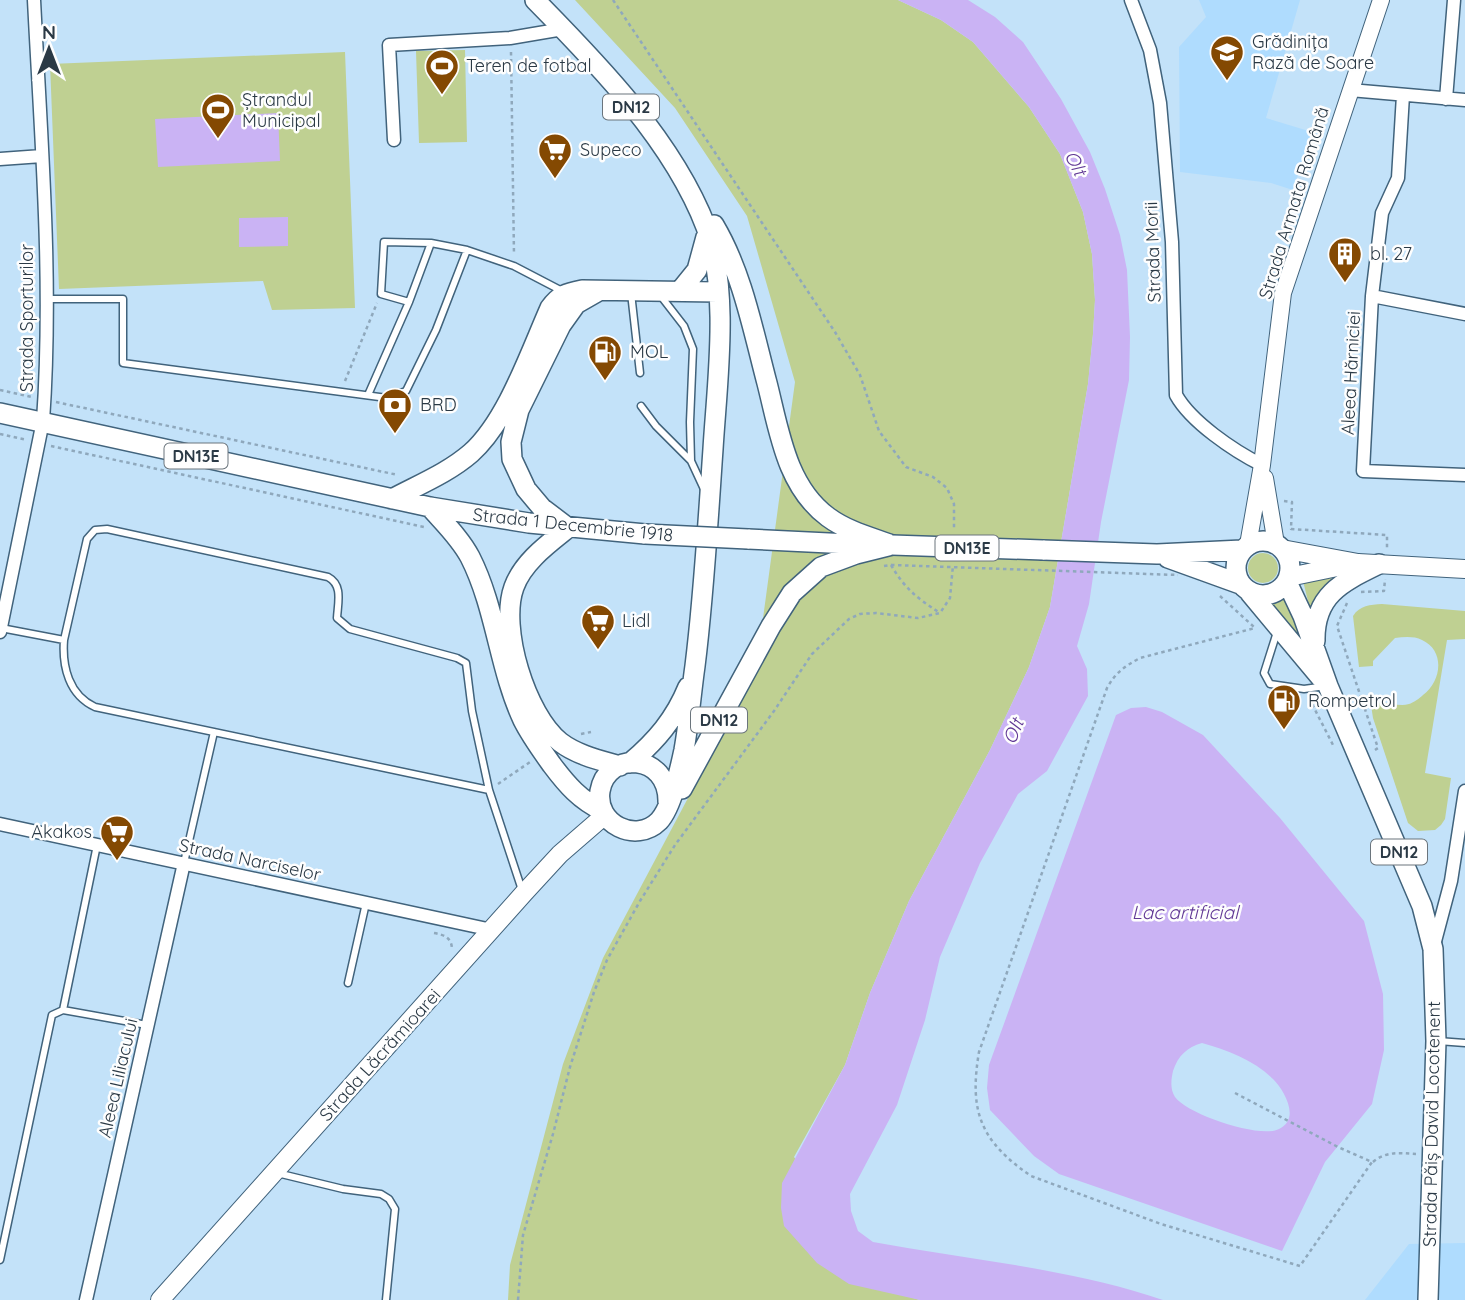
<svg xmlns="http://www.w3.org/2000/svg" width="1465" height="1300" viewBox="0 0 1465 1300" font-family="Quicksand,sans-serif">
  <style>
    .built { fill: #afdcfe }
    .green { fill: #bfd092 }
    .water { fill: #cab3f4; fill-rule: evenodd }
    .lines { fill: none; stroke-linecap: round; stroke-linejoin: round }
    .service-casing { stroke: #41637c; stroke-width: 9 }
    .minor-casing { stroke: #41637c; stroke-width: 15 }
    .tertiary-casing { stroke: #41637c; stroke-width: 18 }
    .secondary-casing { stroke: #41637c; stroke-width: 20 }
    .primary-casing { stroke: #41637c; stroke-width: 22 }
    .path { stroke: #8fa8bc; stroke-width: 2.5; stroke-dasharray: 3.5 3.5; stroke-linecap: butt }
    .service { stroke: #fff; stroke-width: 6 }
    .minor { stroke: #fff; stroke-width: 12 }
    .tertiary { stroke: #fff; stroke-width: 16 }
    .secondary { stroke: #fff; stroke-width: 18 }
    .primary { stroke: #fff; stroke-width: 19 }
    .primary-bridge-casing { stroke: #41637c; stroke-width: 22; stroke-linecap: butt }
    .path-bridge { stroke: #8fa8bc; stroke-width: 2.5; stroke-dasharray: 3.5 3.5; stroke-linecap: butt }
    .primary-bridge { stroke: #fff; stroke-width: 19 }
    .labels { text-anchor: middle; stroke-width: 5; stroke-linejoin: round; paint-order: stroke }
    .shield { fill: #fefefe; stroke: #6a747c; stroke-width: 2 }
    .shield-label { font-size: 16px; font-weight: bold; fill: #2a3945 }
    .poi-label { font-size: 18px; fill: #2a3945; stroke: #fefefe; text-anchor: start }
    .street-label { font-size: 18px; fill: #2a3945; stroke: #fefefe }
    .water-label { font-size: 19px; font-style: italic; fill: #613995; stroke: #fefefe }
  </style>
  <rect width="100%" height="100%" fill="#c3e2f9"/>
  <path class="built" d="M1199 0H1300L1266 118 1312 132 1293 190 1271 183 1180 172 1179 47 1206 17Z
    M1465 1243V1300H1365L1409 1244Z"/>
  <path class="green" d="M575 0H898L941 20 973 42 1029 107 1060 154 1083 212 1092 254 1095 300 1093 334 1088 384 1050 607 1029 667 990 750 909 901 870 993 845 1065 794 1157 893 1292 920 1300H508L510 1265 563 1064 603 958 756 670 795 382 747 216 675 108Z
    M465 50 467 142 419 143 416 51Z
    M345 52 355 308 272 310 263 281 59 289 50 64Z
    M1248 568a15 15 0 1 1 30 0a15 15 0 1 1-30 0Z
    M1333 578 1321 591 1311 613 1303 581Z
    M1288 598 1302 645 1271 604Z
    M1382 604 1465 611V639L1447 640 1425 773 1451 778 1445 819 1441 825 1435 830 1418 831 1408 823 1373 718 1371 705C1384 698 1396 708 1409 704 1413 703 1420 698 1423 695 1441 682 1446 651 1422 640 1414 636 1404 637 1395 638L1373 661V666L1359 667 1353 616C1360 605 1370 605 1382 604Z"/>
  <path class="water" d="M898 0H968L995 17 1023 42 1061 99 1090 152 1105 189 1120 235 1127 270 1130 337 1129 380 1101 522 1089 604 1077 646 1087 669 1088 696 1047 771 1018 794 980 863 940 957 925 1020 897 1105 850 1194 851 1211 858 1231 873 1242C969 1260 1069 1268 1163 1300H920L849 1284 817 1263 784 1226 781 1208 782 1183 845 1065 870 993 909 901 990 750 1029 667 1050 607 1088 384 1093 334 1095 300 1092 254 1083 212 1060 154 1029 107 973 42 941 20Z
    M278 113 280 161 158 167 155 119Z
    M288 217V246L239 247V218Z
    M1146 707 1162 712 1203 735 1280 818 1364 921 1383 994 1384 1050 1372 1104 1325 1162 1282 1251 1059 1174 1034 1156 990 1110 987 1088 989 1065 1116 715 1131 708ZM1202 1043C1227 1050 1254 1060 1273 1079 1284 1090 1301 1119 1279 1129 1260 1139 1187 1114 1175 1097 1170 1089 1171 1080 1173 1071 1178 1056 1187 1047 1202 1043Z"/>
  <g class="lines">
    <g class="service-casing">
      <path id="service" d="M631 293 640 373
        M660 295 684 326 693 349 690 422 691 461
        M47 299H123V363L387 398 406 391 436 330 467 250 514 266 564 292
        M409 302 431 243
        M368 395 409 302 381 294 384 242 431 243 467 250
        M641 406 656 426 691 461 704 489
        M1 628 64 640
        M1277 632 1264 673 1270 684 1304 689 1326 686
        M489 790 95 707C69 695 62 667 64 640L87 539 95 530 107 529 328 577C343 585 338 602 337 618L350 629 457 658 466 663 472 711 489 790 522 890
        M184 863 214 732
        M348 983 366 903
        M63 1010 97 845
        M1438 1041 1465 1043
        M277 1173 343 1189 381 1194 389 1199 395 1209 386 1300
        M0 1260 52 1015 63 1010 147 1025"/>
    </g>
    <g class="minor-casing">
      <path id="minor" d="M1131 0 1150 50 1160 103 1172 242 1176 395C1191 422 1234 451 1262 465
        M1350 90 1465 100
        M1403 95 1398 178 1382 213 1372 296 1363 471 1465 475
        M1446 99 1454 0
        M394 140 389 45 510 38 563 29
        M0 159 42 156
        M1372 296 1465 314
        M0 632 43 421C53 281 41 140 34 0
        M0 824 492 930
        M1434 945 1451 881 1465 791
        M86 1300 184 863"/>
    </g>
    <g class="tertiary-casing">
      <path id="tertiary" d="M1265 478 1276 544
        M1248 545 1262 465 1283 293 1381 0"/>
    </g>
    <g class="secondary-casing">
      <path id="secondary" d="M1282 549 1358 563 1465 569
        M1289 577 1347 565
        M160 1300 524 893 560 854 605 815"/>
    </g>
    <g class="primary-casing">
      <path id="primary" d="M535 0C599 65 673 141 706 227 730 291 717 382 713 449 708 521 704 594 695 666 691 694 689 722 684 750 680 769 672 807 659 821 636 844 595 824 600 791 607 750 669 753 668 802
        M714 225C742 272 753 330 767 383 779 430 786 486 828 517 847 531 870 537 892 545
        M680 291 697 270 706 237
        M0 413 430 507 529 523 645 534
        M392 499C418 485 448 473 471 453 507 421 530 353 550 308 559 295 567 293 582 290L718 292
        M430 507C444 523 460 538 470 557 496 608 499 669 523 720 531 736 542 751 552 765 567 785 580 800 603 811
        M567 527 542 508 526 489 512 459 511 442 519 410 561 325 576 304 597 292
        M568 528C548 544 523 562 514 587 499 628 526 715 560 742 577 755 599 760 620 766
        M748 539 870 545
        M1236 568a27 27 0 1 1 54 0a27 27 0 1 1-54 0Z
        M1043 550 1157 554 1242 550
        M1168 558 1240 584
        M1287 582 1303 616 1328 686 1422 906 1433 949 1436 1041 1428 1300
        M1250 593 1321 678
        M1315 641C1314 595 1342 582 1379 564
        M630 763C656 741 675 719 688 687
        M682 789 771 626 792 593 821 567 856 554 892 545"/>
    </g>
    <path class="path" d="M613 0 835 332 860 375 879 431 906 467 933 477 947 488 954 504V530
      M511 52 514 255
      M345 381 377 303
      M0 390 32 397
      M56 402 398 475
      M0 434 27 440
      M51 446 424 527
      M1284 501 1292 502 1291 529 1387 535V548
      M884 566 891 565C905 589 917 598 940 613
      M1361 592 1384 591 1385 579
      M1220 596 1254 627
      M1347 603 1337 626 1378 748 1375 750
      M1309 698 1333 745
      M581 734 591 732
      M498 784 530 762
      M434 933C445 935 452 938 452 950
      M1235 1093 1338 1147 1372 1162 1300 1266 1161 1224 1031 1176C980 1141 969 1111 979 1052L1107 688C1115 673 1125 666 1140 658L1255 628
      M1373 1162C1386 1151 1399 1153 1416 1154
      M518 1300 523 1235 553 1134 570 1067 594 992 607 960 640 901 675 845 774 711 812 654 849 619 860 614 876 613 918 618 940 613 950 598 953 565"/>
    <use href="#service" class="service"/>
    <use href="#minor" class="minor"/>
    <use href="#tertiary" class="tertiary"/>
    <use href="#secondary" class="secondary"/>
    <use href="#primary" class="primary"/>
    <g class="primary-bridge-casing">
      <path id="primary-bridge" d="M645 534 748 539
        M892 545 1043 550"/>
    </g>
    <path class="path-bridge" d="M891 565 1178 575"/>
    <use href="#primary-bridge" class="primary-bridge"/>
  </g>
  <defs>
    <g id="school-pin" transform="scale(1.75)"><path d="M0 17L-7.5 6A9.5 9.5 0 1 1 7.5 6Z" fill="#844902" stroke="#fefefe"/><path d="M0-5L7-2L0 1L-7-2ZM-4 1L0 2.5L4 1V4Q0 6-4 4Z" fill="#fff"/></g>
    <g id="stadium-pin" transform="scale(1.75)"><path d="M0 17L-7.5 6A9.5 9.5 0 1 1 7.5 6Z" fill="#844902" stroke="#fefefe"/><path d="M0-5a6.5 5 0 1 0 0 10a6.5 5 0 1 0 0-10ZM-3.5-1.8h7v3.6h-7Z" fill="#fff"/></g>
    <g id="supermarket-pin" transform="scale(1.75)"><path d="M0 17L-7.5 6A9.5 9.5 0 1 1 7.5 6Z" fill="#844902" stroke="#fefefe"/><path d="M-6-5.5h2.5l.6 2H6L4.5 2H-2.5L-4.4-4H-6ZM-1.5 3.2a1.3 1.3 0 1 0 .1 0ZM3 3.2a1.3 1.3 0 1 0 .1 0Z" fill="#fff"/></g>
    <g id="building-pin" transform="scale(1.75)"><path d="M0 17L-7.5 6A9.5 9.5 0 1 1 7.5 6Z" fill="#844902" stroke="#fefefe"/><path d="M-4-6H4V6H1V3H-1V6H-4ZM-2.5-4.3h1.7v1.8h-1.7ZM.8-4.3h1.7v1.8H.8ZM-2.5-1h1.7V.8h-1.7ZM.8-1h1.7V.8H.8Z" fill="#fff"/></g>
    <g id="fuel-pin" transform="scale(1.75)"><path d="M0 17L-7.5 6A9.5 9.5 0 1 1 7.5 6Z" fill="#844902" stroke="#fefefe"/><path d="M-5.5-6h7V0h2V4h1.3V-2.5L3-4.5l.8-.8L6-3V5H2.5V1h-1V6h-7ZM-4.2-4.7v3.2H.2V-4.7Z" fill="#fff"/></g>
    <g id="bank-pin" transform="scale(1.75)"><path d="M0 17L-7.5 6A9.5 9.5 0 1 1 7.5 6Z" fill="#844902" stroke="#fefefe"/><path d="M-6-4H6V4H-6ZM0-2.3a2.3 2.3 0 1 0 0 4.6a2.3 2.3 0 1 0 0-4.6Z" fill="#fff"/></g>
  </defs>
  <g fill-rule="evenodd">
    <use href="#school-pin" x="1227" y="52"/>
    <use href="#stadium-pin" x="442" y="66"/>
    <use href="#stadium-pin" x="218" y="110"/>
    <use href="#supermarket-pin" x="555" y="150"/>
    <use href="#building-pin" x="1345" y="254"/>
    <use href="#fuel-pin" x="605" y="352"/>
    <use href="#bank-pin" x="395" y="405"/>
    <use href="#supermarket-pin" x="598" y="621"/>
    <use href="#fuel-pin" x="1284" y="701"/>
    <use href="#supermarket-pin" x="117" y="832"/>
  </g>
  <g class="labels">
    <g class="shield">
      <rect x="603" y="94.5" width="56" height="25" rx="5"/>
      <rect x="164.5" y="443.5" width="63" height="25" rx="5"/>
      <rect x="935.5" y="535.5" width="63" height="25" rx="5"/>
      <rect x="691" y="707.5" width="56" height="25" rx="5"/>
      <rect x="1371" y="839.5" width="56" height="25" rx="5"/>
    </g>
    <g class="shield-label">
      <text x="631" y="113">DN12</text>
      <text x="196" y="462">DN13E</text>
      <text x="967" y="554">DN13E</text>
      <text x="719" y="726">DN12</text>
      <text x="1399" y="858">DN12</text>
    </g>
    <g class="poi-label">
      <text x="1252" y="48">Grădinița<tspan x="1252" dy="21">Rază de Soare</tspan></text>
      <text x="466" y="72">Teren de fotbal</text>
      <text x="242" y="106">Ștrandul<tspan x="242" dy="21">Municipal</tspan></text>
      <text x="580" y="156">Supeco</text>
      <text x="1370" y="260">bl. 27</text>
      <text x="630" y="358">MOL</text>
      <text x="420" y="411">BRD</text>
      <text x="622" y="627">Lidl</text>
      <text x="1308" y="707">Rompetrol</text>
      <text x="92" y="838" text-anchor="end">Akakos</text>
    </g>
    <g class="street-label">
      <text transform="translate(1294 203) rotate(-73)" y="6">Strada Armata Română</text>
      <text transform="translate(1153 252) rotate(-92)" y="6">Strada Morii</text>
      <text transform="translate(27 318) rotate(-90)" y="6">Strada Sporturilor</text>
      <text transform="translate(1351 373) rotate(-87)" y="6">Aleea Hărniciei</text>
      <text transform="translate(573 525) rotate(6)" y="6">Strada 1 Decembrie 1918</text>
      <text transform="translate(250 860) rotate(12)" y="6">Strada Narciselor</text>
      <text transform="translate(380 1055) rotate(-48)" y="6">Strada Lăcrămioarei</text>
      <text transform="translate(118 1078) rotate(-77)" y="6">Aleea Liliacului</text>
      <text transform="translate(1432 1124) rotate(-89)" y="6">Strada Păiș David Locotenent</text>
    </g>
    <g class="water-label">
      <text transform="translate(1076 163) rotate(63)" y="7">Olt</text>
      <text transform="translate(1013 731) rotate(-67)" y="7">Olt</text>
      <text x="1185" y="919">Lac artificial</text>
    </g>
  </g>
  <g transform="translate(49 49)" stroke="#fefefe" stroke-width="5" paint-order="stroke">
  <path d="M0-5L12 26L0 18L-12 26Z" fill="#2a3945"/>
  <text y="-10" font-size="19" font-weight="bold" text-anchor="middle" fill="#2a3945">N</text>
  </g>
</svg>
